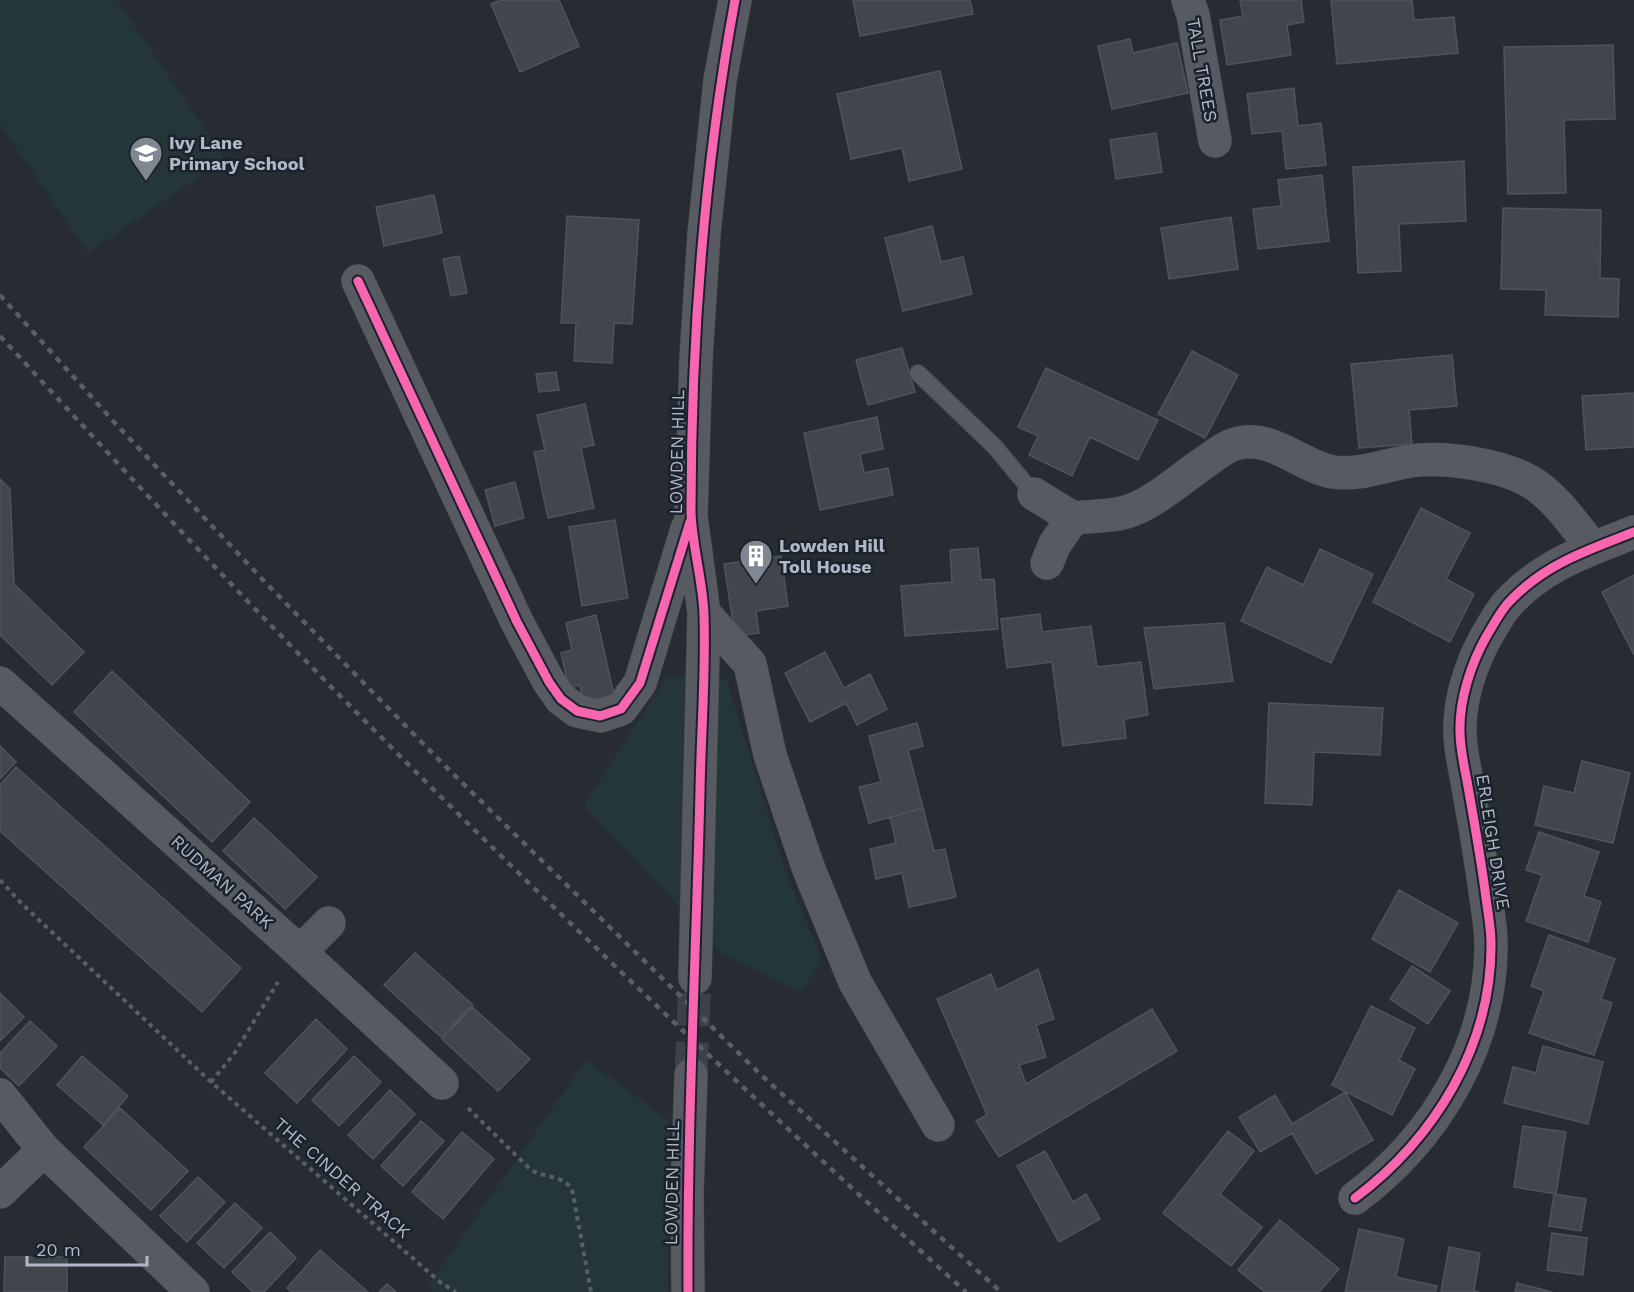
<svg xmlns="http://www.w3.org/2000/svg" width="1634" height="1292" viewBox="0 0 1634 1292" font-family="'Work Sans',sans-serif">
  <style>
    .green { fill: #243638 }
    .building { fill: #41454c; stroke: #4f535b; stroke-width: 1.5 }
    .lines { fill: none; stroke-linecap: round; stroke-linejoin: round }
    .minor-tunnel { stroke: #3c4149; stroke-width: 33; stroke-dasharray: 33 16; stroke-linecap: butt }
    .service-casing { stroke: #44484e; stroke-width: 18 }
    .minor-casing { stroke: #44484e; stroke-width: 34 }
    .path { stroke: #5a5f65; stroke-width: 4; stroke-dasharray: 4.5 4.5; stroke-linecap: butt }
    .service { stroke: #575a61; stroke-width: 16 }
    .minor { stroke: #575a61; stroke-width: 33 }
    .rail { stroke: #5a5e65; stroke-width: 4.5; stroke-dasharray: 6 6; stroke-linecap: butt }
    .cycleway-casing { stroke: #1b222d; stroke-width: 13 }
    .cycleway { stroke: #f766af; stroke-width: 9 }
    .labels { text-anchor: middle; stroke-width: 5; stroke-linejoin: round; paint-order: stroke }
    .street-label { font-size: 18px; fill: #b0b8c5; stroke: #1b222d }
    .poi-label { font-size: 18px; font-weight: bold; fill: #b0b8c5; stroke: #1b222d; text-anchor: start }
  </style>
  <rect width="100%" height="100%" fill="#272c33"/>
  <path class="green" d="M0 0H117L225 159 88 253 0 124Z
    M667 676 685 678 680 908 584 805Z
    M715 679 727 680 786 873 822 959 801 992 722 953 710 940Z
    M586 1060 669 1120 668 1292H434L427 1287Z"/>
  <path class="building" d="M501 0H559L579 46 520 72 491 4Z
    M853 0H970L973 14 860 36Z
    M1240 0H1301L1304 22 1287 25 1291 55 1227 65 1220 20 1243 16Z
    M1331 0H1412L1414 20 1454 17 1458 53 1337 64Z
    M1130 39 1133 53 1177 43 1188 93 1112 109 1098 46Z
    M1613 45 1615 119 1564 120 1566 193 1508 194 1504 47Z
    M940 71 962 169 909 181 902 148 851 159 837 94Z
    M1294 88 1298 126 1321 123 1326 165 1286 169 1282 131 1252 134 1247 94Z
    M1156 133 1162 172 1116 179 1110 140Z
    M1464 161 1466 221 1399 224 1401 271 1358 273 1353 167Z
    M1322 175 1329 241 1258 249 1253 209 1281 206 1278 180Z
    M434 195 442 233 384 246 376 207Z
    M1503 208 1601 210 1600 278 1619 279 1618 317 1545 315 1546 290 1501 289Z
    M567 216 639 220 632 324 614 323 612 363 574 361 576 323H561Z
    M1231 217 1238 269 1169 279 1161 228Z
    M932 226 941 262 963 257 972 294 903 311 885 238Z
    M459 256 467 293 451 296 443 259Z
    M902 348 915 392 868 405 856 360Z
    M1192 351 1238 375 1205 438 1158 414Z
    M1452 355 1457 406 1409 410 1412 444 1359 448 1351 364Z
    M1046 368 1158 420 1138 460 1090 437 1072 476 1029 455 1038 436 1018 427Z
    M556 372 559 390 539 392 536 374Z
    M1634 393V447L1586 450 1582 396Z
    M585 404 594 445 581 448 594 508 548 518 534 452 545 450 537 415Z
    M877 417 883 449 860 454 864 473 888 468 893 495 820 510 804 433Z
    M0 479 10 489 14 584 84 652 52 685 0 635Z
    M515 482 524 518 495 526 485 490Z
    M1421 508 1470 533 1446 579 1474 594 1450 642 1373 602Z
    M615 520 628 598 582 606 569 527Z
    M978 548 981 580 994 579 998 629 905 636 901 586 952 582 950 550Z
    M1320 549 1373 574 1331 663 1241 621 1267 567 1303 585Z
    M781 556 788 606 756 611 759 633 735 636 724 564Z
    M1634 575V655L1602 592Z
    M1040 614 1042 632 1091 626 1097 667 1141 662 1148 715 1124 719 1126 738 1063 746 1052 662 1007 668 1001 619Z
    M596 615 614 695 583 702 580 685 569 688 561 653 572 650 566 623Z
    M1224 623 1233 681 1154 689 1144 628Z
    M825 652 844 688 870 674 887 709 857 725 846 703 810 722 785 673Z
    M112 671 250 802 212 842 74 712Z
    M1269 703 1383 708 1380 755 1314 752 1312 805 1265 803Z
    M917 723 923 746 908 750 923 808 869 823 859 787 881 782 869 736Z
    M0 746 16 762 0 779Z
    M1582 761 1630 773 1613 843 1535 825 1544 786 1574 793Z
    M16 767 241 968 202 1012 0 831V785Z
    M923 808 934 851 945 849 956 897 909 907 902 873 876 879 870 849 896 843 890 817Z
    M254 818 317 877 285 909 223 851Z
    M1539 832 1599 852 1584 896 1601 902 1588 942 1526 921 1542 875 1526 870Z
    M1399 890 1458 923 1430 972 1372 939Z
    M1549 935 1615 959 1601 999 1612 1003 1594 1055 1529 1033 1544 991 1531 986Z
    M415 953 473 1005 441 1037 384 985Z
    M1412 966 1450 991 1428 1024 1390 999Z
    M1038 969 1054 1019 1036 1025 1046 1057 1019 1065 1026 1084 1152 1009 1177 1051 999 1157 976 1121 987 1115 937 999 991 974 997 990Z
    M0 993 24 1017 0 1041Z
    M1371 1006 1415 1028 1399 1060 1415 1069 1392 1115 1332 1085Z
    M472 1007 530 1059 498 1091 442 1039Z
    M316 1019 347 1049 297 1103 265 1073Z
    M30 1021 57 1046 19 1086 0 1068V1053Z
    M1543 1046 1603 1062 1588 1124 1504 1103 1513 1067 1536 1073Z
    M82 1056 128 1096 103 1125 57 1085Z
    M354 1056 381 1082 339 1126 312 1100Z
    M390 1090 415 1114 373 1159 348 1135Z
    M1345 1092 1373 1140 1316 1174 1292 1133 1260 1152 1239 1117 1275 1095 1292 1124Z
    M120 1108 188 1171 151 1210 84 1147Z
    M421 1121 444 1141 403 1186 381 1166Z
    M1523 1126 1566 1132 1556 1194 1514 1187Z
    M1228 1131 1254 1151 1220 1194 1262 1227 1231 1266 1163 1213Z
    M462 1132 494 1159 443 1219 412 1192Z
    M1045 1151 1073 1202 1086 1194 1100 1219 1059 1242 1017 1166Z
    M198 1177 225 1202 187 1242 160 1216Z
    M1554 1194 1586 1199 1581 1231 1549 1226Z
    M235 1203 262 1228 224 1268 197 1243Z
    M1280 1220 1339 1269 1319 1292H1265L1238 1270Z
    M1359 1229 1404 1239 1396 1277 1437 1286 1435 1292H1345Z
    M270 1232 296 1258 264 1292H253L232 1272Z
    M1552 1233 1587 1238 1583 1275 1547 1270Z
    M1449 1247 1480 1253 1474 1291 1479 1292H1441Z
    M320 1250 368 1292H291L287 1288Z
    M5 1257H67V1292H4Z
    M1517 1283 1552 1292H1515Z
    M387 1284 396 1292H379Z"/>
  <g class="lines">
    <path class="minor-tunnel" d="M691 1075 695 978"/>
    <g class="service-casing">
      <path id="service" d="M918 373 995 447 1034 494"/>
    </g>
    <g class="minor-casing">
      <path id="minor" d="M1188 0 1193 15 1215 141
        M358 281 517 622 549 682 561 699 577 711 600 716 621 709 640 683 687 529
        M1034 494 1073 518
        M1073 518C1091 516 1115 517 1132 510 1158 500 1184 476 1208 460 1216 454 1225 447 1235 444 1272 433 1299 466 1333 472 1358 476 1386 465 1410 461 1445 456 1508 465 1537 486 1559 502 1575 526 1592 547
        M1047 563 1055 544 1073 518
        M704 613 750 664 770 755 808 867 855 982 938 1125
        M0 683 300 952 442 1083
        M300 952 329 923
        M695 978 704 613 691 516 696 358 704 234 720 80 735 0
        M0 1095 44 1150
        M0 1192 44 1150 193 1292
        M1355 1198C1435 1138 1492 1045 1491 943 1491 928 1488 913 1486 898 1481 859 1474 820 1467 781 1464 765 1460 748 1460 732 1459 700 1471 664 1486 637 1494 624 1501 609 1512 599 1547 563 1589 550 1634 532
        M688 1292 687 1193 691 1075"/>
    </g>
    <path class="path" d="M0 880 21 903 211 1082 440 1282 456 1292
      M211 1082 234 1054 278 982
      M468 1108 530 1169C544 1179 561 1174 572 1189L591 1292"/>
    <use href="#service" class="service"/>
    <use href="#minor" class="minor"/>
    <path class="rail" d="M0 295 114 422 264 581 442 763 760 1074 1001 1292
      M0 336C97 441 194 547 295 650 511 871 736 1084 966 1292"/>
    <g class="cycleway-casing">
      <path id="cycleway" d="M358 281 517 622 549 682 561 699 577 711 600 716 621 709 640 683 690 522
        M1355 1198C1435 1138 1492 1045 1491 943 1491 928 1488 913 1486 898 1481 859 1474 820 1467 781 1464 765 1460 748 1460 732 1459 700 1471 664 1486 637 1494 624 1501 609 1512 599 1547 563 1589 550 1634 532
        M688 1292C687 1125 696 958 700 791 701 733 706 673 704 615 703 581 692 546 691 512 691 341 704 168 735 0"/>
    </g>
    <use href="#cycleway" class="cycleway"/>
  </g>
  <defs>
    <g id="school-pin" transform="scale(1.725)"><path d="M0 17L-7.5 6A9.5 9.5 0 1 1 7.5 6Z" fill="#808792" stroke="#1b222d"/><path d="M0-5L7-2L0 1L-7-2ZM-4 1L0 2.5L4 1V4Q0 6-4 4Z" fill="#fff"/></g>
    <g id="building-pin" transform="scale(1.725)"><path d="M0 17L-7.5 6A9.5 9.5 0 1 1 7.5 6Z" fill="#808792" stroke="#1b222d"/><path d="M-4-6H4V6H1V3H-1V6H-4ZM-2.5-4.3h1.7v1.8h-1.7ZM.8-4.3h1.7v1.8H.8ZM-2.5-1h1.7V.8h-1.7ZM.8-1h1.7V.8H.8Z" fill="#fff"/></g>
  </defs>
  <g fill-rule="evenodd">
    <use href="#school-pin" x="146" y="153"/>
    <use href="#building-pin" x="756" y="556"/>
  </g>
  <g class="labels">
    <g class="street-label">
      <text transform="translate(1202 70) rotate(80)" y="6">TALL TREES</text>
      <text transform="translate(677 452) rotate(-89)" y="6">LOWDEN HILL</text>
      <text transform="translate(1493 842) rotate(81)" y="6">ERLEIGH DRIVE</text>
      <text transform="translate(222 882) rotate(42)" y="6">RUDMAN PARK</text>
      <text transform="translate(342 1178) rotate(41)" y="6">THE CINDER TRACK</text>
      <text transform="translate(672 1183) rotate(-89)" y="6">LOWDEN HILL</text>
    </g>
    <g class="poi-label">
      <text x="169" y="149">Ivy Lane<tspan x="169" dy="21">Primary School</tspan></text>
      <text x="779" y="552">Lowden Hill<tspan x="779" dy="21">Toll House</tspan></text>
    </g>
  </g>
  <path d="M27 1256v9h120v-9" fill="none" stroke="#b0b8c5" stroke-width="3"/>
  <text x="36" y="1256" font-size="18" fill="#b0b8c5" stroke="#1b222d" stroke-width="4.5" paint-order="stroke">20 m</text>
</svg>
